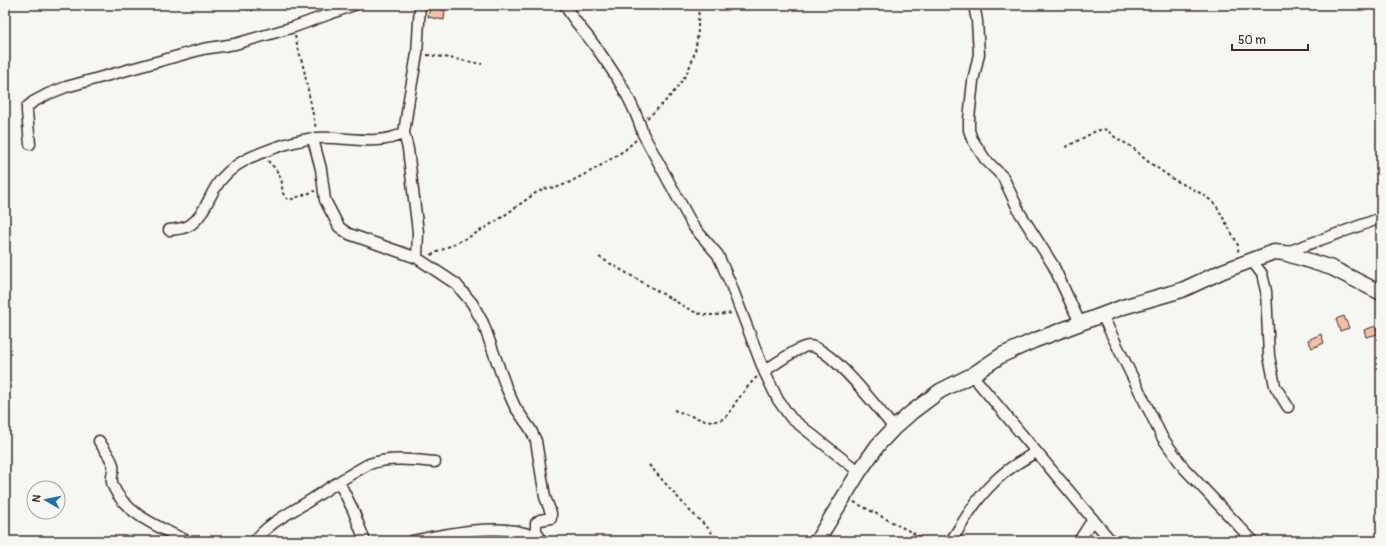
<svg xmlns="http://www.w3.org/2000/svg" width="1386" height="546" viewBox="0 0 1386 546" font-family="Pangolin,sans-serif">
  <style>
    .building { fill: #f5bea9; stroke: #3b2a1e }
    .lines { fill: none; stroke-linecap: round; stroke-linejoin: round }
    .street-casing { stroke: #3b2a1e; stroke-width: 13 }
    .secondary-casing { stroke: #3b2a1e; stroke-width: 17 }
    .path { stroke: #3b2a1e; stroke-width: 2; stroke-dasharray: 3 3; stroke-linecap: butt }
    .street { stroke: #f6f6f2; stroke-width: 10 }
    .secondary { stroke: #f6f6f2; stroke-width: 14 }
  </style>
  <rect width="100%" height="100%" fill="#f6f6f2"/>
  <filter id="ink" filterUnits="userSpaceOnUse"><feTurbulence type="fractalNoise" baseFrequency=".025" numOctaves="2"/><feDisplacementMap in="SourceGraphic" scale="8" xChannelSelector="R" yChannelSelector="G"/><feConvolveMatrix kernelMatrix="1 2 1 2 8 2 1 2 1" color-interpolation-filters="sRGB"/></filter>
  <g filter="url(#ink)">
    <path class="building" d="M430 7 445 10 444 20 428 17Z
      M1344 316 1349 328 1340 331 1336 319Z
      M1376 326 1378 334 1366 337 1364 330Z
      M1321 334 1324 343 1312 348 1308 340Z"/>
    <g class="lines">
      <g class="street-casing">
        <path id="street" d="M565 5C572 19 583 30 592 42 613 70 633 100 643 134L693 226 718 255 731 285 764 371 778 400 791 418 859 472
          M974 5 977 21 979 54 973 81 969 119V130L972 139 985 159 1003 177 1020 213 1053 265 1080 323
          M313 139 321 169 325 200 339 227 349 234 417 258 456 284 472 303 483 323 506 387 515 407 531 430 536 441 545 497 551 513V518L540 520 536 523V531L541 540
          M30 144 27 112V107L33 102 48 94 66 87 203 49 235 44 294 27 354 5
          M169 230C176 229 184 229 190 225 202 217 207 202 214 190 221 177 234 166 247 159 269 149 292 140 317 138 347 136 377 147 404 133
          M1284 253 1381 218
          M417 258 418 232 408 149 404 133 409 99 417 54 420 5
          M1252 261 1262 274 1266 291 1269 356 1275 386 1288 407
          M1102 315 1162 437 1184 468 1253 541
          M764 371C773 366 799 346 809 346 831 347 879 410 894 428
          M972 375 1111 541
          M99 441C103 448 111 457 113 465 115 473 109 476 113 486 125 514 161 528 187 541
          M339 482 353 510 365 541
          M255 541C268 523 290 513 309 501 329 488 348 475 369 464 391 457 413 460 435 462
          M412 541C447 534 511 519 542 541
          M951 541C964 521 976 499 993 483 1005 470 1021 461 1036 452
          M1079 541 1093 519"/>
      </g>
      <g class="secondary-casing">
        <path id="secondary" d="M817 541 859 472 878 445 894 428 912 412 940 391 972 375 1002 355 1033 341 1123 307 1182 290 1223 271 1274 252 1284 253 1332 268 1381 293"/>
      </g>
      <path class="path" d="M241 5 250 11 252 10 255 5
        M297 5 305 12
        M295 36 304 70 316 129
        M427 55 444 57 482 64
        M647 118C673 96 693 74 697 39 699 27 697 16 700 5
        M1066 147 1096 131 1103 129 1107 130 1116 138 1132 147 1146 160 1173 179 1204 195 1216 205 1236 241 1239 248 1237 253
        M268 161C272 165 278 171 280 177 285 186 278 193 289 200L315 191
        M431 255 473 235 498 220 537 192 547 188 558 187 568 183 595 169 625 150 636 140
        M599 257 692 311C706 317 717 315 732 313
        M674 410C686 414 708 424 720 420 729 418 733 405 738 399 744 392 750 383 757 377
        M649 465 689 510 708 528 718 541
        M854 502 928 541"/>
      <use href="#street" class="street"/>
      <use href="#secondary" class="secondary"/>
    </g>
  </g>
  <rect width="1386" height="546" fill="none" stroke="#f6f6f2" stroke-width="20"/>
  <rect x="10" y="10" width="1366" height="526" fill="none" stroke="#3b2a1e" stroke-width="1.5" filter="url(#ink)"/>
  <g transform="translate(46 500) rotate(279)"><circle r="19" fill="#f6f6f2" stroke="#aba49d"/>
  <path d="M0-3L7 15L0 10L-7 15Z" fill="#1f6fb2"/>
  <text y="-6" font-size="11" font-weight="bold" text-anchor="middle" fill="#3b2a1e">N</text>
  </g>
  <path d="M1232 44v6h76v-6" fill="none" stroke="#3b2a1e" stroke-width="2"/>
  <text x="1238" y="44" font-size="12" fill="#3b2a1e" stroke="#f6f6f2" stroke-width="3" paint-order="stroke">50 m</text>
</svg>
